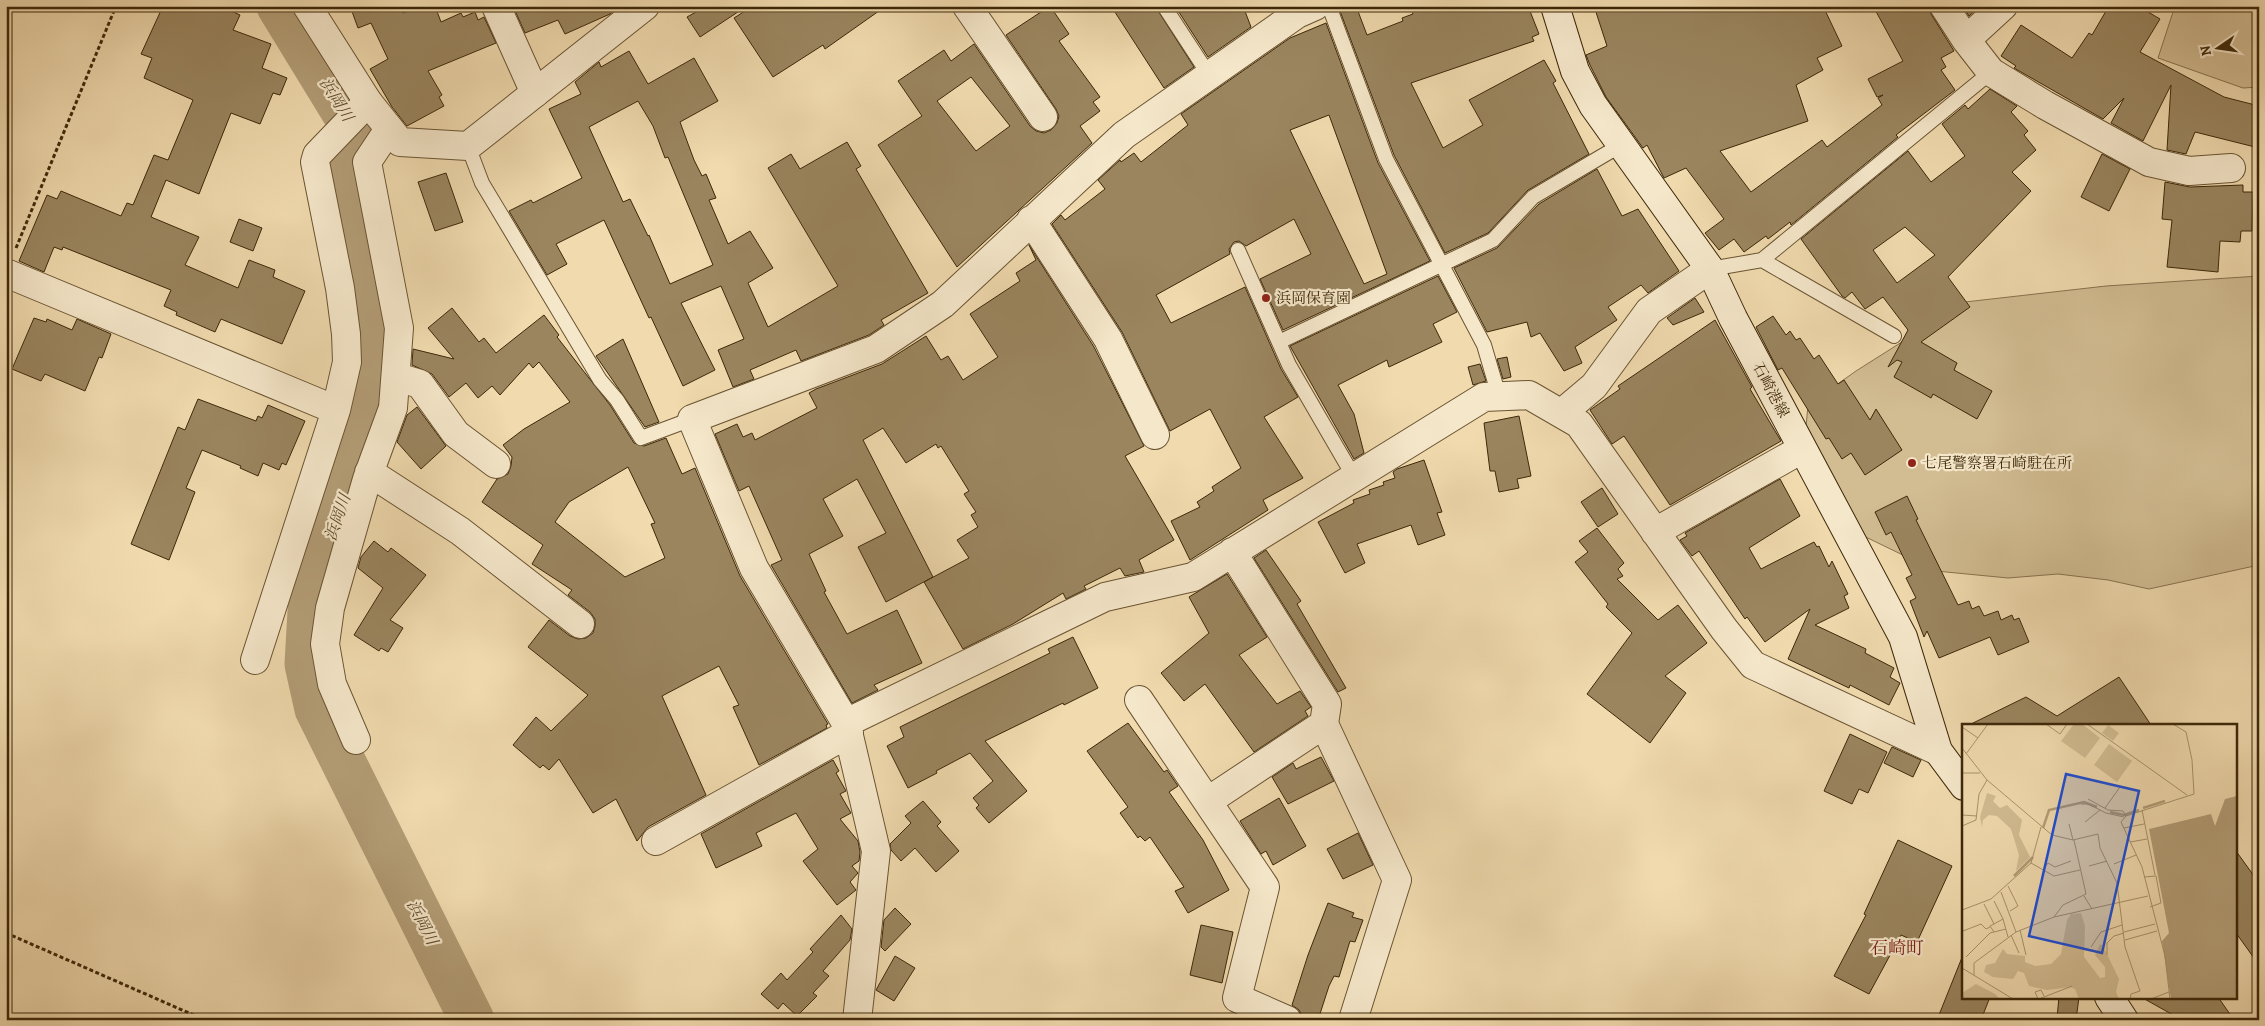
<svg xmlns="http://www.w3.org/2000/svg" width="2265" height="1026" viewBox="0 0 2265 1026" font-family="Alegreya,'Noto Serif JP',serif">
  <style>
    .green { fill: #d2bc92; stroke: #88724e }
    .lines { fill: none; stroke-linecap: round; stroke-linejoin: round }
    .river { stroke: #b39d76; stroke-width: 45 }
    .building { fill: #9a855f; stroke: #3d2809; fill-rule: evenodd }
    .service-casing { stroke: #6a5432; stroke-width: 16 }
    .minor-casing { stroke: #6a5432; stroke-width: 30 }
    .tertiary-casing { stroke: #6a5432; stroke-width: 30 }
    .secondary-casing { stroke: #3d2809; stroke-width: 30 }
    .path { stroke: #3d2809; stroke-width: 3; stroke-dasharray: 4 2.5; stroke-linecap: butt }
    .service { stroke: #f5e7ca; stroke-width: 14 }
    .minor { stroke: #f5e7ca; stroke-width: 28 }
    .tertiary { stroke: #f5e7ca; stroke-width: 28 }
    .secondary { stroke: #f5e7ca; stroke-width: 28 }
    .poi-dot { fill: #8f2418; stroke: #f5e7ca; stroke-width: 2 }
    .labels { text-anchor: middle; stroke-width: 4.5; stroke-linejoin: round; paint-order: stroke }
    .poi-label { font-size: 15px; fill: #3d2809; stroke: #f5e7ca; text-anchor: start }
    .street-label { font-size: 15px; fill: #3d2809; stroke: #f5e7ca }
    .water-label { font-size: 16px; font-style: italic; fill: #604b2a; stroke: #f5e7ca }
    .quarter-label { font-size: 18px; fill: #7a1f14; stroke: #f5e7ca }
    .inset-river { fill: none; stroke: #b39d76; stroke-width: 2.5 }
    .inset-road { fill: none; stroke: #a8936c; stroke-width: 1 }
    .view { fill: #1d4ed8; fill-opacity: 0.15; stroke: #1d4ed8; stroke-width: 2.5 }
    .inset-edge { fill: none; stroke: #3d2809; stroke-width: 2.5 }
  </style>
  <rect width="100%" height="100%" fill="#f0daae"/>
  <filter id="stains"><feTurbulence type="fractalNoise" baseFrequency=".004" numOctaves="4"/><feColorMatrix values="0 0 0 0 .2 0 0 0 0 .09 0 0 0 0 .02 0 0 0 .5 -.17"/></filter>
  <radialGradient id="worn" r=".72"><stop offset=".6" stop-color="#630" stop-opacity="0"/><stop offset="1" stop-color="#630" stop-opacity=".3"/></radialGradient>
  <path class="green" d="M2177 6H2259V87L2243 88 2158 58 2174 9Z
    M2259 276V565L2149 589 2108 580 2058 574 2008 578 1936 571 1847 528 1802 469 1808 405 1856 371 1965 302 2106 286Z"/>
  <g class="lines">
    <path class="river" d="M279 6 342 109 360 134 346 163 373 316 372 365 348 483 311 594 307 664 317 709 472 1020"/>
  </g>
  <path class="building" d="M163 6H220L240 15 233 30 271 44 262 68 287 78 280 95 273 93 260 124 231 113 199 194 166 180 151 217 199 237 185 265 238 288 249 260 275 270 273 277 305 291 282 344 221 319 215 332 176 315 177 312 164 306 171 290 63 247 62 250 54 247 44 272 19 261 47 195 57 199 61 191 121 216 127 203 133 205 154 155 168 160 193 100 144 78 152 58 141 54Z
    M350 6H410L401 10 403 13 420 6H435L441 22 461 13 463 17 475 12 478 20 484 17 496 43 428 71 442 95 439 97 444 106 407 126 392 107 370 69 388 59 371 23 358 28Z
    M513 6H620L610 14 565 34 558 20 525 33Z
    M707 6H747L700 37 687 17Z
    M753 6H886L825 49 823 45 773 77 734 18Z
    M1050 6 1069 34 1059 41 1100 97 1093 102 1100 111 1080 126 1092 143 957 267 878 145 922 116 898 81 944 50 951 61 974 44 1030 126 1036 131 1044 133 1051 130 1057 123 1059 116 1056 109 1006 35ZM971 77 1010 126 976 151 937 101Z
    M1111 6H1155L1194 67 1164 88Z
    M1175 6H1243L1251 27 1208 57Z
    M1352 6H1356L1367 35 1403 21 1402 18 1413 14 1410 6H1528L1539 34 1532 37 1534 41 1411 83 1443 148 1483 125 1469 100 1544 60 1556 81 1553 83 1589 154 1528 190 1488 233 1445 253 1394 155 1340 11Z
    M1594 6H1823L1842 46 1817 58 1823 70 1796 85 1808 121 1720 151 1751 192 1822 140 1827 147 1882 105 1878 98 1883 95 1877 97 1868 79 1903 61 1873 6H1928L1931 14 1954 51 1941 58 1946 67 1941 70 1955 90 1896 135 1898 137 1791 225 1790 222 1768 239 1766 236 1744 252 1734 239 1719 250 1705 233 1724 219 1686 168 1664 178 1647 145 1643 148 1606 97 1590 65 1586 55 1607 46Z
    M1963 6H1980L1969 16Z
    M2109 6H2138L2160 19 2140 52 2224 97 2259 106V148L2195 132 2186 154 2167 150 2171 85 2143 141 2111 123 2124 98 2103 119 2014 68 2016 66 2001 56 2021 25 2072 58 2089 33 2092 35Z
    M1326 23 1378 163 1430 261 1283 330 1260 279 1311 254 1294 219 1246 246 1239 241 1234 242 1229 249 1230 254 1156 295 1171 323 1245 287 1281 369 1298 397 1264 417 1303 478 1263 500 1268 510 1190 560 1171 521 1200 507 1197 502 1214 491 1212 487 1241 468 1210 409 1170 431 1122 332 1052 224 1061 215 1065 220 1105 189 1098 180 1120 160 1121 162 1134 153 1141 162 1188 125 1181 114 1290 38ZM1329 115 1387 274 1364 284 1290 130Z
    M629 51 648 84 694 58 718 101 680 122 694 160 702 176 706 174 716 198 709 200 728 244 750 231 773 268 748 283 768 327 838 286 768 168 791 154 800 169 847 142 861 166 856 169 928 293 881 320 884 325 869 335 801 361 796 350 750 370 754 379 733 387 718 350 744 339 721 286 681 303 715 370 683 386 651 317 649 318 604 220 556 244 567 264 547 275 509 211 531 200 533 203 582 178 549 109 581 94 575 82 599 62 601 67ZM638 101 653 126 665 158 668 157 713 265 670 284 649 235 648 236 630 199 623 202 589 127Z
    M1990 89 2017 106 2011 112 2028 131 2024 135 2036 150 2012 172 2031 191 1948 277 1970 307 1921 342 1957 363 1954 370 1992 391 1977 419 1933 394 1931 398 1894 377 1902 362 1897 360 1888 367 1908 330 1883 297 1865 309 1852 292 1845 298 1842 296 1801 239 1908 151 1931 182 1965 156 1942 124 1965 105 1968 109ZM1905 227 1935 255 1897 283 1873 250Z
    M2102 154 2130 169 2109 211 2081 197Z
    M1597 169 1622 216 1638 209 1679 271 1648 293 1641 285 1608 307 1617 320 1575 347 1582 363 1564 371 1540 333 1531 337 1527 322 1487 332 1454 268 1497 248 1539 204Z
    M446 173 463 222 435 231 418 182Z
    M2165 182 2190 187 2243 185V192H2253L2252 231H2241L2240 242 2220 241 2218 272 2167 267 2172 220 2162 219Z
    M239 219 262 228 253 251 230 242Z
    M1029 245 1094 347 1144 446 1125 456 1174 540 1139 560 1144 572 1125 576 1120 568 1084 586 1086 589 1066 599 1063 593 1013 624 963 649 924 582 969 558 957 540 978 527 971 515 976 512 964 494 969 491 941 446 938 448 936 444 906 463 883 428 863 440 933 577 886 602 858 547 886 533 857 479 823 499 843 536 809 554 826 591 824 592 847 634 897 610 922 663 874 685 878 690 852 703 771 565 782 560 749 486 739 491 715 434 737 424 743 437 752 433 755 440 817 408 809 393 816 389 882 364 926 336 941 360 948 356 963 380 998 357 970 314 1020 281 1016 273 1036 260Z
    M1438 276 1457 312 1433 324 1442 342 1389 367 1387 360 1338 385 1354 414 1364 453 1354 459 1290 346Z
    M1695 298 1704 312 1673 325 1667 318Z
    M452 308 479 342 484 338 496 353 544 315 559 335 557 337 610 405 634 443 644 446 666 438 682 474 695 468 740 576 828 724 826 725 827 728 759 765 733 707 739 705 719 666 662 696 706 795 648 827 637 841 616 799 593 813 559 759 549 770 543 765 540 768 513 745 536 717 551 731 588 695 528 647 549 620 570 636 578 639 586 638 593 633 595 626V619L590 612 568 595 572 590 532 564 543 545 482 502 497 479 508 474 511 466 512 457 503 445 524 429 570 402 539 362 533 368 529 363 500 395 492 386 478 398 466 383 449 397 432 374 412 365 413 349 454 359 428 328ZM628 467 655 523 651 524 665 558 625 577 555 522 569 502Z
    M1773 316 1786 335 1790 331 1796 340 1800 338 1814 359 1819 355 1838 384 1844 380 1870 420 1876 409 1902 450 1865 475 1851 453 1842 459 1829 438 1826 439 1782 368 1778 370 1756 327Z
    M34 318 46 322 47 319 72 330 77 319 111 334 102 358 99 357 85 391 45 374 41 381 12 369Z
    M1715 320 1752 387 1750 389 1781 441 1670 505 1624 436 1612 444 1590 410 1620 389 1618 386Z
    M623 339 659 422 645 427 596 356Z
    M1507 357 1511 377 1503 379 1497 359Z
    M1480 364 1486 381 1473 385 1468 367Z
    M198 399 256 421 258 416 262 418 268 405 305 421 286 465 282 463 279 470 263 463 258 476 240 468 241 466 202 450 186 488 195 492 169 560 131 544 178 427 185 430Z
    M417 407 446 446 421 469 397 442 407 415Z
    M1519 416 1531 476 1517 479 1519 488 1499 492 1495 471H1490L1484 423Z
    M1424 460 1442 512 1437 513 1445 535 1418 545 1411 525 1357 544 1365 563 1345 573 1318 522 1354 503 1353 500 1370 494 1369 490 1384 485 1383 482 1395 478 1393 472 1397 469Z
    M1780 479 1800 516 1749 548 1761 569 1814 542 1817 547 1819 546 1829 567 1832 561 1848 594 1844 596 1849 608 1815 625 1866 649 1865 653 1894 668 1890 677 1900 683 1889 705 1850 685 1849 688 1788 659 1810 609 1765 642 1747 617 1745 619 1699 551 1692 556 1680 540 1687 536 1685 533Z
    M1602 488 1618 514 1598 527 1581 502Z
    M1907 496 1918 519 1916 520 1958 605 1969 601 1972 609 1979 606 1984 616 1998 611 2001 620 2012 615 2014 620 2019 618 2029 642 1998 655 1990 637 1939 658 1927 631 1924 637 1910 601 1916 598 1906 578 1912 575 1891 532 1886 535 1875 512Z
    M1597 528 1624 563 1618 569 1623 576 1617 579 1658 620 1678 605 1707 643 1665 676 1686 693 1650 743 1587 694 1632 633 1606 607 1608 604 1575 562 1588 552 1579 541Z
    M374 541 388 552 391 548 426 575 390 620 403 628 388 652 381 648 379 651 354 635 383 588 358 568 361 557Z
    M1266 550 1301 601 1297 604 1346 688 1338 692 1254 558Z
    M1227 574 1267 637 1239 655 1277 704 1300 691 1311 707 1305 711 1308 716 1254 752 1205 684 1184 701 1161 673 1209 633 1189 597Z
    M1073 637 1098 688 1064 705 1063 703 985 741 1027 791 989 823 976 808 979 805 973 798 993 781 970 753 936 771 937 773 908 788 887 746 904 737 900 727 1050 653 1048 649Z
    M2119 677 2151 725H1969L2026 697 2057 716Z
    M1128 723 1164 772 1167 770 1178 786 1169 792 1203 840 1229 890 1188 913 1175 891 1184 887 1150 837 1145 841 1140 836 1138 838 1120 813 1128 807 1087 751Z
    M1850 734 1887 752 1868 793 1859 789 1852 804 1824 791Z
    M1892 747 1921 760 1913 777 1884 763Z
    M1321 757 1334 781 1288 804 1272 777 1293 763 1296 769Z
    M833 760 839 771 836 773 846 791 840 794 851 813 840 819 858 841 860 852 859 861 852 866 858 873 850 882 856 890 837 905 803 861 818 849 796 813 756 833 762 846 716 868 701 834Z
    M1279 798 1306 846 1273 865 1266 851 1261 854 1240 821Z
    M923 801 941 822 937 826 959 851 936 872 915 848 901 861 891 850 890 844 911 823 905 816Z
    M1358 833 1373 865 1343 879 1327 849Z
    M1898 840 1952 866 1917 942 1901 935 1869 994 1834 976 1866 915 1864 914Z
    M2236 851 2259 883V965L2236 933Z
    M1328 903 1354 913 1352 917 1363 920 1355 942 1350 941 1339 977 1334 976 1329 986 1318 1020H1314L1302 1016 1299 1010 1292 1005 1308 955Z
    M895 908 911 924 885 951 881 947 884 920Z
    M841 915 852 929 850 940 823 971 829 976 813 993 817 996 797 1016 783 1003 778 1009 761 994 781 973 787 980 813 952 810 949Z
    M1201 925 1233 932 1222 983 1190 975Z
    M1963 955 1964 997H1990L1981 1020H1937Z
    M895 956 915 968 894 1001 876 990Z
    M2059 997H2079L2076 1020 2057 1018Z
    M2141 997H2218L2234 1020H2182Z"/>
  <g class="lines">
    <g class="service-casing">
      <path id="service" d="M1164 6 1209 75
        M1329 6 1386 159 1484 345 1499 396
        M468 146 482 183 600 380 617 400 641 438 692 419
        M1238 250 1289 365 1354 477
        M1762 260 1894 336
        M1710 269 1762 260 1991 72
        M1279 342 1493 240 1533 197 1621 145"/>
    </g>
    <g class="minor-casing">
      <path id="minor" d="M496 6 535 93
        M967 6 1043 117
        M1944 6 1966 40 1991 72 2045 105 2149 162 2189 171 2231 168
        M1966 40 2003 6
        M1031 220 1108 339 1155 435
        M6 273 336 410
        M397 377 420 384 456 434 496 464
        M1562 413 1594 386 1649 311 1710 269
        M369 472 460 531 580 624
        M1655 532 1802 449
        M1232 552 1327 704 1324 724 1397 880 1353 1020
        M255 660 336 410 347 362 346 334 340 288 315 162 317 155 368 102
        M1139 700 1265 887 1237 998 1287 1020
        M846 723 1105 597 1193 577 1484 397 1529 395 1579 424 1724 629 1753 665 1938 751
        M356 740 332 684 325 644 330 608 367 479 393 408 399 328 367 162 389 129
        M1208 801 1324 724
        M656 841 849 733
        M857 1020 876 851 846 723 754 568 692 419 876 349 943 304 1124 135 1297 14 1315 6"/>
    </g>
    <g class="tertiary-casing">
      <path id="tertiary" d="M307 6 368 102 400 142 468 146 645 6"/>
    </g>
    <g class="secondary-casing">
      <path id="secondary" d="M1555 6 1575 71 1593 105 1710 269 1733 318 1903 637 1938 751 1964 786
        M2109 997 2124 1020"/>
    </g>
    <path class="path" d="M16 248 116 6
      M6 933 205 1020"/>
    <use href="#service" class="service"/>
    <use href="#minor" class="minor"/>
    <use href="#tertiary" class="tertiary"/>
    <use href="#secondary" class="secondary"/>
  </g>
  <g class="poi-dot">
    <circle cx="1266" cy="298" r="5"/>
    <circle cx="1912" cy="463" r="5"/>
  </g>
  <g class="labels">
    <g class="poi-label">
      <text x="1276" y="303">浜岡保育園</text>
      <text x="1922" y="468">七尾警察署石崎駐在所</text>
    </g>
    <g class="street-label">
      <text transform="translate(1771 390) rotate(62)" y="5">石崎港線</text>
    </g>
    <g class="water-label">
      <text transform="translate(337 99) rotate(58)" y="6">浜岡川</text>
      <text transform="translate(337 517) rotate(-71)" y="6">浜岡川</text>
      <text transform="translate(423 922) rotate(63)" y="6">浜岡川</text>
    </g>
    <g class="quarter-label">
      <text x="1897" y="954">石崎町</text>
    </g>
  </g>
  <g transform="translate(1962 724)">
    <rect width="275" height="275" fill="#f0daae"/>
    <path d="M112 0H120L138 14 123 34 99 17ZM146 1 157 9 151 17 140 9ZM147 20 170 37 155 58 132 41ZM25 69 34 72 31 77 38 84 45 81 60 96 57 111 68 133 54 147 57 131 49 105 35 92 27 91 21 96 20 103 18 93ZM119 189 123 202 122 233 138 254 143 253V243L133 231 138 220 141 222 157 255 154 268 157 275H117L113 265 108 263 85 266 67 262 62 249 56 247 51 255 31 253 22 248 24 241 33 239 41 225 45 230 63 232V238L73 242 89 240 99 230 105 196 109 190ZM14 260 33 270 38 275H0V269Z" fill="#d2bc92"/>
    <path d="M275 72V275H209L200 217 207 209 187 105 249 90 253 102 263 75Z" fill="#b39d76"/>
    <path class="inset-river" d="M181 84 203 77M148 88 162 91 177 86M81 104 87 86 122 78 135 83M52 152 71 133"/>
    <path class="inset-road" d="M84 0 98 10 105 0M125 0 225 71M0 3 16 14M0 24 25 56 90 111 111 116 136 110 138 124 155 159 163 223 178 267 169 270 168 275M4 30 26 0M0 49H18M126 75 146 86 161 87 164 92M119 80H126L144 89 162 93M143 84 158 63M180 86 193 151M0 91 15 92M123 98 138 86M107 100 111 116M0 102 14 96 17 70 25 56M162 104 182 100M168 118 185 115M69 139 92 152 118 146M152 140 174 131M127 142 145 137M81 146 86 139 93 143 109 137M182 153 194 152 199 179 188 183M46 162 56 182 48 187M39 168 54 208M122 172 130 185M32 177 41 195M22 180 32 200 28 202 32 208M0 186 29 175 69 139 79 103M92 193 101 181 124 170 112 116M32 200 41 195 46 213M58 206 64 231M1 207 19 200 24 205 28 203M162 208 193 200M49 211 57 229M163 216 195 207M129 223 139 208 160 201M145 231V219L152 212 162 209M4 233 28 209 44 205M0 244 51 275M12 251V239L54 208 92 193 186 172M76 275 73 268 79 266 82 272M77 275 110 262M189 275 207 268M208 275 203 232 180 143 159 98 164 92 232 70 230 36 224 8 211 0"/>
    <path class="view" d="M104 50 177 67 140 229 67 212Z"/>
    <rect width="275" height="275" class="inset-edge"/>
  </g>
  <rect width="2265" height="1026" fill="none" stroke="#f0daae" stroke-width="25"/>
  <rect x="8" y="8" width="2250" height="1011" fill="none" stroke="#3d2809" stroke-width="2.5"/>
  <rect x="12" y="12" width="2240" height="1001" fill="none" stroke="#3d2809"/>
  <g transform="translate(2218 48) rotate(257)" stroke="#f5e7ca" stroke-width="4" paint-order="stroke">
  <path d="M0-4L9 19L0 12L-9 19Z" fill="#3d2809"/>
  <text y="-8" font-size="14" font-weight="bold" text-anchor="middle" fill="#3d2809">N</text>
  </g>
  <rect width="100%" height="100%" filter="url(#stains)"/>
  <rect width="100%" height="100%" fill="url(#worn)"/>
</svg>
